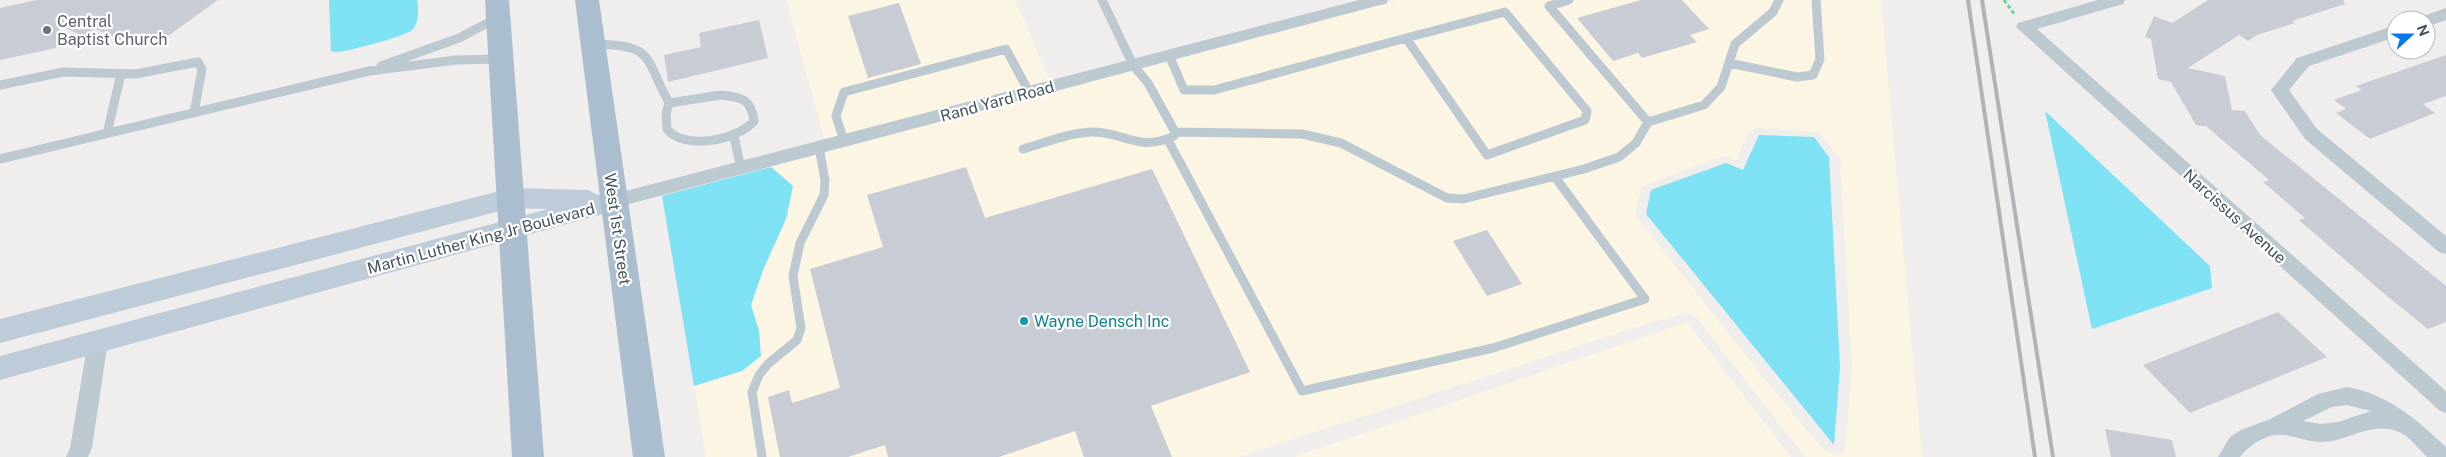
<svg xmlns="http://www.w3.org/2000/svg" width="2446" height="457" viewBox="0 0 2446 457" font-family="'Public Sans',sans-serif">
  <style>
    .commercial { fill: #fdf5e3; fill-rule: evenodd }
    .water { fill: #7fe1f4 }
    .building { fill: #c8ccd4 }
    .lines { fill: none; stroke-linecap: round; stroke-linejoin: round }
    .path { stroke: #6bd49b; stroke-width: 3; stroke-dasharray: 4 2.5; stroke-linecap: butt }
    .lane { stroke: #bcc9d1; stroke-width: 9 }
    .street { fill: #bcc9d1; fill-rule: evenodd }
    .secondary { fill: #bdccd8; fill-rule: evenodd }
    .primary { fill: #aabecf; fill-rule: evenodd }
    .rail { stroke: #afb3b8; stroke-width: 4 }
    .worship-dot { fill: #6b7280; stroke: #fff; stroke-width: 2 }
    .culture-dot { fill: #0f9aa8; stroke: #fff; stroke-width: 2 }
    .labels { text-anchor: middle; stroke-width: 4.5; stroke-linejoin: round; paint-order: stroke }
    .worship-label { font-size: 16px; fill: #5b616d; stroke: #fff; text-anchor: start }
    .street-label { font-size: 16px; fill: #44525c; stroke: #fff }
    .culture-label { font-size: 16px; fill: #0d838f; stroke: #fff; text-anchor: start }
  </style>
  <rect width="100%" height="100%" fill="#f0eded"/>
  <path class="commercial" d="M786 0H1015L1055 92 1398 0H1881L1922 457H1805L1697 318 1688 313 1646 324 1239 457H706L694 386 742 371 759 331 751 305 793 186 771 167 828 152ZM1758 128 1819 132 1840 158 1852 368 1845 450 1841 454 1830 453 1823 449 1766 381 1637 217 1635 212 1642 186 1720 157 1727 156 1736 160 1749 132Z
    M1687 322 1791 457H1294Z"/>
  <path class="water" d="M329 0H417C419 9 419 23 412 30 406 36 344 53 334 52L331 51Z
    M2045 111 2210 266 2212 288 2092 329Z
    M1759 135 1814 137 1829 157 1840 367 1834 445 1646 214 1651 190 1726 163 1743 170Z
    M771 167 793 186 786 219 763 270 751 305 759 331 761 356 742 371 694 386 662 196Z"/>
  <path class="building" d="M36 0H218L161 41 142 33 127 43 95 29 84 36 60 26 56 48 0 60V8Z
    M1641 0H1682L1709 29 1690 35 1697 42 1642 58 1638 53 1613 61 1577 18Z
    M2208 0H2344L2345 4 2292 21 2295 23 2257 35 2248 41 2239 35 2188 68 2225 76 2232 110 2245 111 2260 135 2446 286V322L2428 329 2381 291 2299 220 2305 218 2263 182 2269 180 2206 126 2196 125 2171 82 2158 79 2151 39 2145 37 2154 16 2172 23Z
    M899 3 921 64 868 78 848 16Z
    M759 20 768 58 668 82 664 55 701 47 699 33Z
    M2446 55V96L2423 104 2435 113 2370 139 2336 113 2346 109 2334 100 2362 90 2356 86Z
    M966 167 985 218 1152 169 1250 372 1151 406 1172 457H1084L1075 431 999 457H888L885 445 848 457H780L768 397 789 390 792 403 840 388 810 269 883 247 867 195Z
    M1487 230 1522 284 1487 296 1453 241Z
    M2278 312 2327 357 2190 413 2143 365Z
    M2105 429 2172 440 2176 457H2111Z"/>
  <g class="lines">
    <path class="path" d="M2004 0 2015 15"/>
    <path class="lane" d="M1569 0 1549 6 1648 122
      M1505 12 1587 111 1585 120 1487 155 1406 38Z
      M595 44C655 45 644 57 669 103
      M1169 55 1184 90H1214L1406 38
      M1729 63 1797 77 1813 75 1820 59 1816 0
      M381 66 459 38 495 19
      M0 85 63 72 135 74 198 62 202 69 194 113
      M721 95C742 97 751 99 754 121 738 140 684 151 667 129L666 114 669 103Z
      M1175 132 1302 134 1341 143 1447 198 1463 199 1584 169 1619 157 1636 143 1648 122 1704 105 1721 87 1735 44 1773 12 1779 0
      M107 133 121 74
      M734 137 741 168
      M1168 140 1302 391 1493 348 1645 299 1555 177
      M844 141 836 116 844 92 1006 49 1029 92
      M1023 149C1045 143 1068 133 1091 132 1124 131 1137 153 1174 136L1175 132 1148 83 1133 65 1102 0
      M0 159 369 71 456 60 499 59
      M762 457 752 392 759 375 768 364 797 340 801 328 793 276 800 243 824 195 825 180 819 147"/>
    <path class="street" d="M1359 0H1388L1386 4 1380 5 614 208 607 206 605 201 607 196 614 194Z
      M2098 0H2125L2123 4 2037 29 2446 391V413L2439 410 2016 27 2018 23Z
      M2446 8V20L2426 27V20H2418L2420 17Z
      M2396 25V37L2309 66 2289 90 2317 129 2446 236V254L2439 252 2305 139 2271 90 2297 58Z
      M98 333 105 335 108 341 92 448 88 457H66L70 448 88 341 91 335Z
      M2347 387C2388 394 2416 419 2446 447V457H2427C2419 449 2409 436 2399 432 2371 420 2348 442 2321 442 2306 442 2289 433 2275 435 2262 437 2247 447 2240 457H2218L2230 437 2241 430 2270 419 2318 394ZM2347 405 2371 411 2338 422 2320 424 2303 421 2332 407Z"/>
    <path class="secondary" d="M511 188 588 190 598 195 614 191 623 194 627 201 623 208 614 211 0 380V356L548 209 511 208 0 343V319Z"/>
    <path class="primary" d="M485 0H509L544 457H512Z
      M575 0H599L665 457H633Z"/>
    <path class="rail" d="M1968 0 2035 457
      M1982 0 2053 457"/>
  </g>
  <circle class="worship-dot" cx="47" cy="30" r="5"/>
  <circle class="culture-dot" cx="1024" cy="321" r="5"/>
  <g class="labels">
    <g class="worship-label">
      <text x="57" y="27">Central<tspan x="57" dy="18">Baptist Church</tspan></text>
    </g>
    <g class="street-label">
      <text transform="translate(997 101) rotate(-15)" y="6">Rand Yard Road</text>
      <text transform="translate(2235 216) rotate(42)" y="6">Narcissus Avenue</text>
      <text transform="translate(618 229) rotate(82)" y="6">West 1st Street</text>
      <text transform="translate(481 238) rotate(-15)" y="6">Martin Luther King Jr Boulevard</text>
    </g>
    <g class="culture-label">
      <text x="1034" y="327">Wayne Densch Inc</text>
    </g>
  </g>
  <g transform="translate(2411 35) rotate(69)"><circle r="24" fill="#ffffff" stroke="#b4babe"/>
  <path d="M0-4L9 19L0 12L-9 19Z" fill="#0878ef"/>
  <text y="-8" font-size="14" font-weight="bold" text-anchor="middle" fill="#44525c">N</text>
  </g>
</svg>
